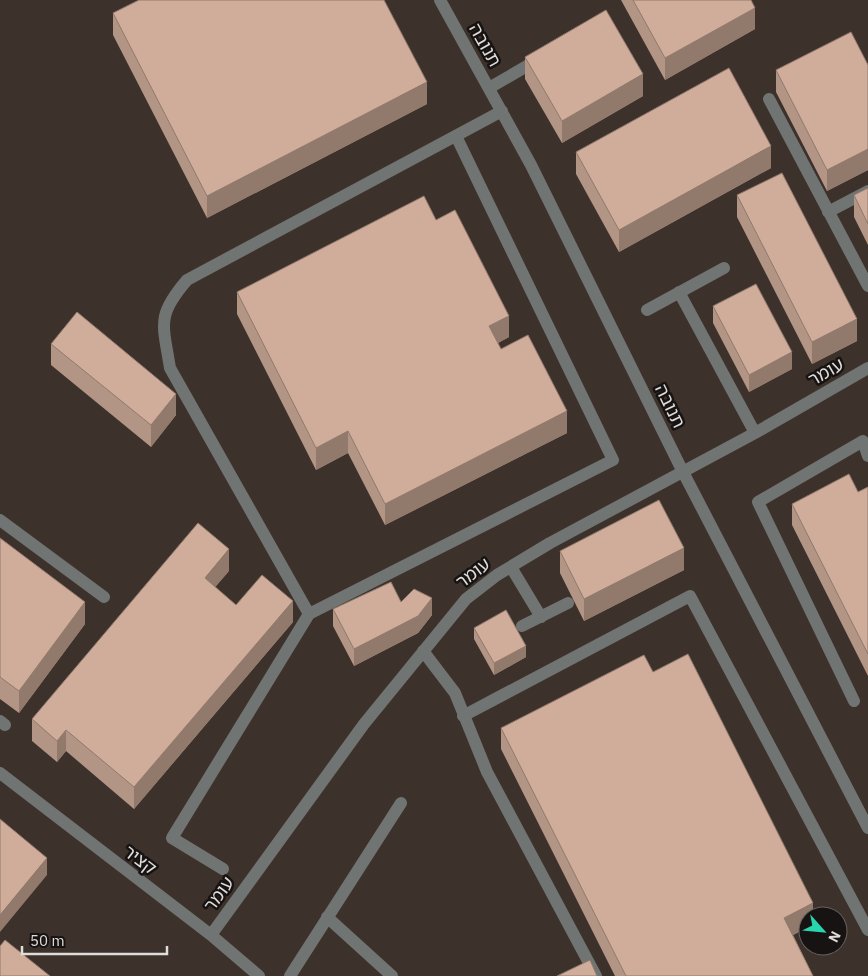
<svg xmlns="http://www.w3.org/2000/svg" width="868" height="976" viewBox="0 0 868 976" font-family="'IBM Plex Sans','Noto Sans Hebrew',sans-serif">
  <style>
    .built { fill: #3d312b; fill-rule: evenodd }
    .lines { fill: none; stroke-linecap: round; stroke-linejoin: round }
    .minor { stroke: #707473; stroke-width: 12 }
    .wall { fill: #b29584 }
    .shaded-wall { fill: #91796c }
    .building { fill: #cfad9a; stroke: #91796c }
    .labels { text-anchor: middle; stroke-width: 5; stroke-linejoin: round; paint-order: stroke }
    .street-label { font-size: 18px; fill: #e0dcda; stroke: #161312 }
  </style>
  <rect width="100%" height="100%" fill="#302a27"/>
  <path class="built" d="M0 0H868V976H0ZM808 916H838V946H808Z"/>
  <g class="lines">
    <path class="minor" d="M440 0 531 165 683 472 868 828
      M489 88 539 59
      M769 99 868 286
      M828 212 868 191
      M679 292 755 433
      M647 310 724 268
      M0 520 104 597
      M511 567 541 617
      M309 614 170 368C163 324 156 316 187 280L502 111
      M522 626 568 603
      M423 651 455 693 487 772 596 976
      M854 701 758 502 863 441 868 456
      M463 716 690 596 868 930
      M0 721 5 725
      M0 773 211 935 259 976
      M223 869 172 838 309 614 613 460 456 136
      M327 917 392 976
      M211 935 364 724 466 599 497 575 550 543 755 433 868 368
      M290 976 401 803"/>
  </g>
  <path class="wall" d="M621 0H751L755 29 665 80Z
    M113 13 427 104 207 218 113 35Z
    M525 57 643 96 562 143 525 79Z
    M868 65V170L827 191 776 92V70Z
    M576 152 771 168 619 252 576 174Z
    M868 188V245L854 217V195Z
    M737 195 857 341 812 364 737 217Z
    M436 220 509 337 498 343 501 349 567 433 385 525 348 453 316 470 237 314V292Z
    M713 306 792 369 749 392 713 323Z
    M51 344 176 415 151 447 51 365Z
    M868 487V676L792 525V504L858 492Z
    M0 538 85 624 19 713 0 699Z
    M560 551 684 570 584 621 560 573Z
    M229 571 215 587 236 605 293 622 134 809 66 751 57 762 32 741V719Z
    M401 602 432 615 418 633 354 666 333 626V609Z
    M474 628 526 657 494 675 474 639Z
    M653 672 813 916H808V927L793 935 813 976H615L501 749V728Z"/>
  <path class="shaded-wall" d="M755 8V29L665 80V58Z
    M643 74V96L562 143V121Z
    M427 82V104L207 218V196Z
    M771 146V168L619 252V230Z
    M868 149V170L827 191V170Z
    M509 316V337L489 348V326Z
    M857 319V341L812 364V342Z
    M792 352V369L749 392V375Z
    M176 394V415L151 447V425Z
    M567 411V433L385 525V504Z
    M348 431V453L316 470V448Z
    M684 548V570L584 621V599Z
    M229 549V571L205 599V578Z
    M432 598V615L418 633 354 666V649Z
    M293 601V622L134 809V787Z
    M85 602V624L19 713V691Z
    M526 646V657L494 675V663Z
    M66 730V751L57 762V741Z
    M47 858V875L0 932V915Z
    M813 903V916H808V927L784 940V918Z"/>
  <path class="building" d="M139 0H384L427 82 207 196 113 13Z
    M633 0H751L755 8 665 58Z
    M606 10 643 74 562 121 525 57Z
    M851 32 868 65V149L827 170 776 70Z
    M729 68 771 146 619 230 576 152Z
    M782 173 857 319 812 342 737 195Z
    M868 188V224L854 195Z
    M424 196 436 220 455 210 509 316 489 326 501 349 528 335 567 411 385 504 348 431 316 448 237 292Z
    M756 284 792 352 749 375 713 306Z
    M77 312 176 394 151 425 51 344Z
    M849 474 858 492 868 487V654L792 504Z
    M659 500 684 548 584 599 560 551Z
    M198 523 229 549 205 578 236 605 262 575 293 601 134 787 66 730 57 741 32 719Z
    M0 538 85 602 19 691 0 677Z
    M391 582 401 602 414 589 432 598 418 616 354 649 333 609Z
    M506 610 526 646 494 663 474 628Z
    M688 654 813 903 784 918 813 976H626L501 728 644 655 653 672Z
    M0 819 47 858 0 915Z
    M5 940 50 976H0V946Z
    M590 960 597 976H557Z"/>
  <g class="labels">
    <g class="street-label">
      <text transform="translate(485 45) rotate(61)" y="6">תנובה</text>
      <text transform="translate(826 372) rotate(-30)" y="6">עומר</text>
      <text transform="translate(670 406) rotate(64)" y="6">תנובה</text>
      <text transform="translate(473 573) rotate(-37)" y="6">עומר</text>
      <text transform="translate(140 860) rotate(37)" y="6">קציר</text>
      <text transform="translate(219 894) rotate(-54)" y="6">עומר</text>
    </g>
  </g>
  <g transform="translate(823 931) rotate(117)"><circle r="24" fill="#161312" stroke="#676362"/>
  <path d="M0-4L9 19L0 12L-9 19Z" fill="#28d5ad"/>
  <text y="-8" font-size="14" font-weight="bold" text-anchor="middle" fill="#e0dcda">N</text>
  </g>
  <path d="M22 946v8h145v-8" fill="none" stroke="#e0dcda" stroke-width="2.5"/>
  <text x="30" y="946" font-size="15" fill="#e0dcda" stroke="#161312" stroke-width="4" paint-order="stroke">50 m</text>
</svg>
